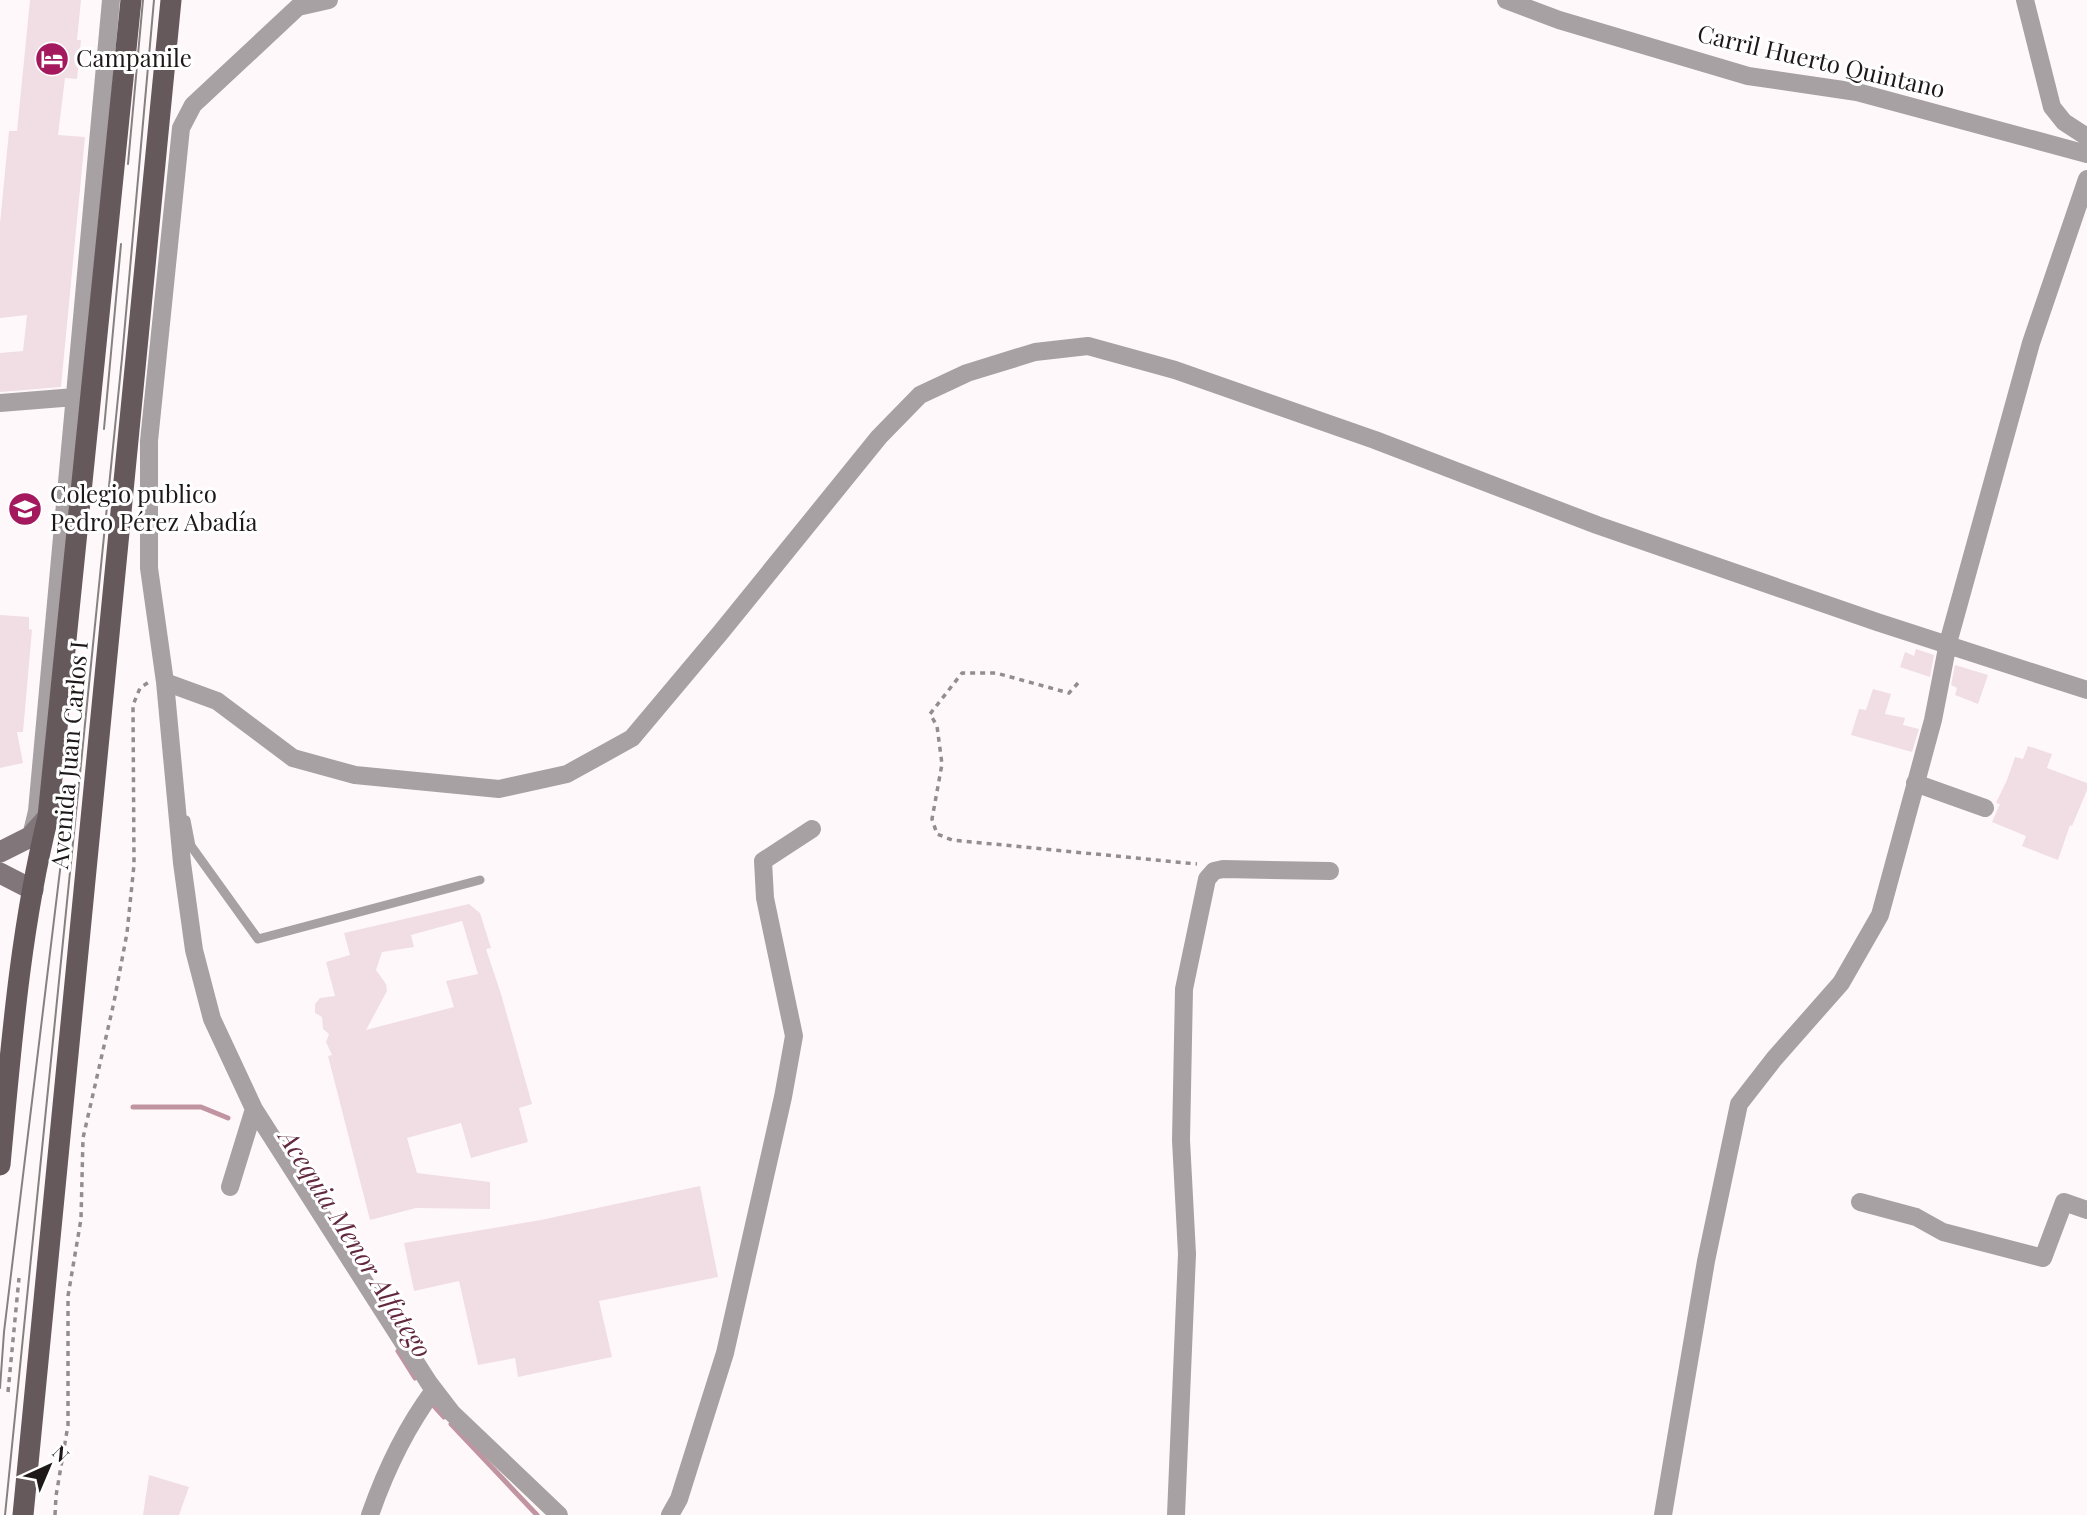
<svg xmlns="http://www.w3.org/2000/svg" width="2087" height="1515" viewBox="0 0 2087 1515" font-family="'Playfair Display',serif">
  <style>
    .lines { fill: none; stroke-linecap: round; stroke-linejoin: round }
    .stream { stroke: #c194a2; stroke-width: 5 }
    .building { fill: #f0dee4; fill-rule: evenodd }
    .path { stroke: #948d8f; stroke-width: 3.5; stroke-dasharray: 5 5; stroke-linecap: butt }
    .lane { stroke: #a8a1a3; stroke-width: 9 }
    .street { stroke: #a8a1a3; stroke-width: 18 }
    .secondary { stroke: #81767a; stroke-width: 21 }
    .primary { stroke: #65595c; stroke-width: 21 }
    .tram { stroke: #868081; stroke-width: 2 }
    .labels { text-anchor: middle; stroke-width: 6; stroke-linejoin: round; paint-order: stroke }
    .poi-label { font-size: 24px; fill: #1e1819; stroke: #fff; text-anchor: start }
    .street-label { font-size: 24px; fill: #1e1819; stroke: #fff }
    .water-label { font-size: 26px; font-style: italic; fill: #62283f; stroke: #fff }
  </style>
  <rect width="100%" height="100%" fill="#fff8fa"/>
  <g class="lines">
    <path class="stream" d="M133 1107H201L228 1118
      M398 1351 415 1378
      M434 1406 444 1417
      M451 1424 537 1515"/>
  </g>
  <path class="building" d="M30 0H81L77 40H81L77 79 65 78 58 135 85 137 61 387 0 392V353L23 351 27 315 0 318V223L9 131H17Z
    M0 615 29 617V629L32 630 23 732H17L23 763 0 768Z
    M1916 649 1934 655 1930 677 1900 667 1905 652 1914 656Z
    M1955 665 1988 675 1978 704 1955 695 1957 688 1951 685Z
    M1873 689 1891 694 1885 714 1905 718 1903 725 1919 729 1912 752 1851 735 1859 709 1866 710Z
    M2028 746 2052 754 2047 768 2087 783V790L2072 826 2070 825 2058 860 2022 846 2026 836 1992 822 2000 804 1996 803 2007 780 2015 757 2023 759Z
    M469 904 480 913 491 948 486 949 501 994 532 1104 519 1108 528 1142 471 1158 461 1123 407 1138 417 1173 490 1182V1209L416 1208 370 1220 328 1056 332 1055 326 1042 329 1034 323 1029 322 1017 315 1013V1004L320 998 335 996 326 962 350 955 344 933ZM462 921 478 974 446 981 454 1007 366 1030 387 991 386 984 376 970 382 952 414 947 411 935Z
    M700 1186 718 1277 599 1301 612 1357 518 1377 515 1358 478 1365 459 1281 414 1291 404 1243 541 1220Z
    M149 1475 189 1487 179 1515H143Z"/>
  <g class="lines">
    <path class="path" d="M1078 683 1069 693 996 673H962L930 714 937 726 942 764 932 819 937 834 952 840 1197 864
      M8 1392 19 1278
      M55 1515 56 1496 68 1425V1296L81 1219 83 1138 114 1002 127 933 134 865 133 705 140 688 149 682"/>
    <path class="lane" d="M186 820 191 846 258 939 480 880"/>
    <path class="street" d="M329 0 298 7 193 105 181 128 149 441V568L165 682 182 863 194 950 212 1019 254 1109 429 1383 452 1413 559 1515
      M1506 0 1559 20 1748 76 1857 92 2087 154
      M2025 0 2052 107 2064 122 2087 137
      M0 403 75 397
      M165 682 217 701 293 758 355 775 499 789 567 774 632 738 721 632 879 437 920 395 967 373 1035 352 1088 346 1175 370 1375 440 1597 525 1877 622 2087 690
      M1915 783 1985 808
      M31 836 37 811 111 0
      M230 1187 254 1109
      M1860 1202 1916 1217 1943 1232 2043 1258 2064 1202 2087 1210
      M370 1515C386 1469 405 1429 434 1390
      M670 1515 679 1499 725 1353 783 1097 794 1036 765 898 763 861 812 829
      M1176 1515 1187 1254 1181 1140 1184 989 1207 879 1214 871 1223 869 1330 871
      M1663 1515 1706 1261 1739 1104 1774 1059 1841 983 1880 915 1933 720 1948 643 2031 343 2087 179"/>
    <path class="secondary" d="M0 852 30 837 48 817
      M0 873 33 890"/>
    <path class="primary" d="M0 1165C11 1048 20 930 48 817L131 0
      M23 1515 171 0"/>
    <path class="tram" d="M128 164 143 0
      M104 429 121 244
      M0 1388 4 1332 62 854
      M5 1515 122 358 154 0"/>
  </g>
  <defs>
    <g id="hotel-disc" transform="scale(1.75)"><circle r="9.5" fill="#a4185d" stroke="#fff"/><path d="M-6-4.5h1.5V1H6V5H4.5V3h-9V5H-6ZM-4 0a1.8 1.8 0 1 1 3.6 0ZM.5 0V-2.5h3Q6-2.5 6 0Z" fill="#fff"/></g>
    <g id="school-disc" transform="scale(1.75)"><circle r="9.5" fill="#a4185d" stroke="#fff"/><path d="M0-5L7-2L0 1L-7-2ZM-4 1L0 2.5L4 1V4Q0 6-4 4Z" fill="#fff"/></g>
  </defs>
  <g fill-rule="evenodd">
    <use href="#hotel-disc" x="52" y="59"/>
    <use href="#school-disc" x="25" y="509"/>
  </g>
  <g class="labels">
    <g class="poi-label">
      <text x="76" y="67">Campanile</text>
      <text x="50" y="503">Colegio publico<tspan x="50" dy="28">Pedro Pérez Abadía</tspan></text>
    </g>
    <g class="street-label">
      <text transform="translate(1821 62) rotate(13)" y="8">Carril Huerto Quintano</text>
      <text transform="translate(70 755) rotate(-85)" y="8">Avenida Juan Carlos I</text>
    </g>
    <g class="water-label">
      <text transform="translate(355 1244) rotate(58)" y="9">Acequia Menor Alfatego</text>
    </g>
  </g>
  <g transform="translate(49 1466) rotate(44)" stroke="#ffffff" stroke-width="5" paint-order="stroke">
  <path d="M0-5L12 26L0 18L-12 26Z" fill="#1e1819"/>
  <text y="-10" font-size="19" font-weight="bold" text-anchor="middle" fill="#1e1819">N</text>
  </g>
</svg>
